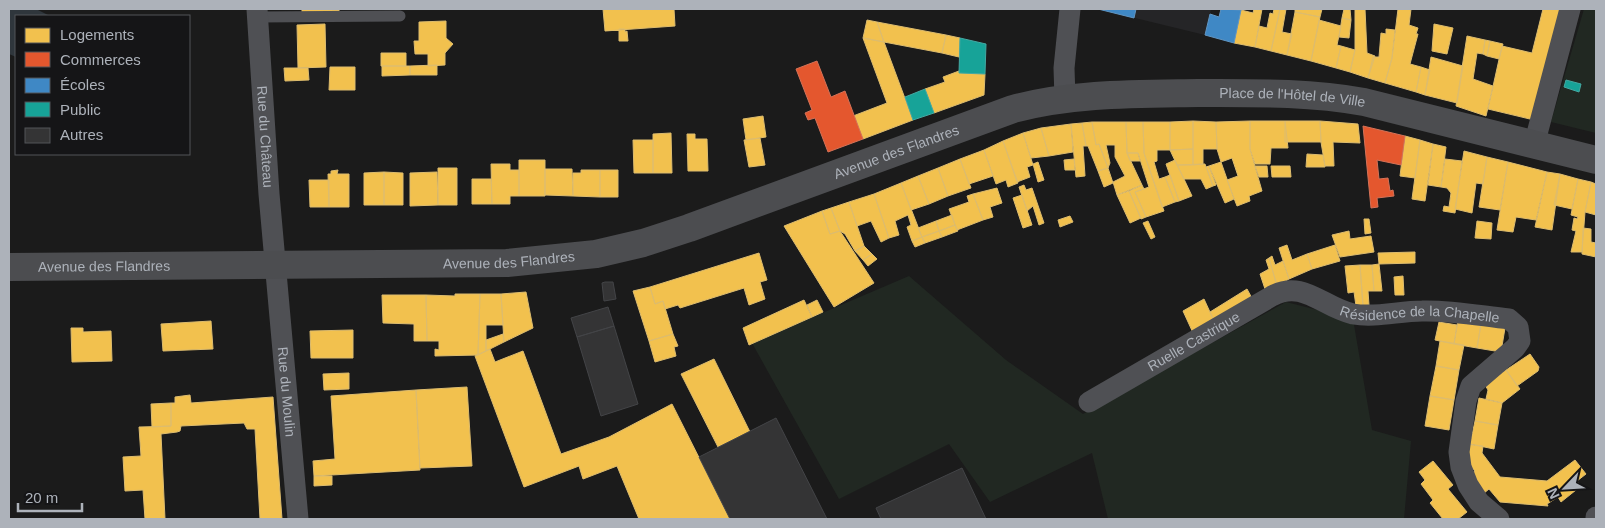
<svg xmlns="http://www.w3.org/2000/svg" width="1605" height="528" viewBox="0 0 1605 528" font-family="Arial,sans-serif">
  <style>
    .built { fill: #252527 }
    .green { fill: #212822 }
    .water { fill: #2f363c }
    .homes { fill: #f2c14e; stroke: #ddbc6e }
    .shops { fill: #e4572e; stroke: #d47258 }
    .schools { fill: #3f88c5; stroke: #6095c2 }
    .public { fill: #17a398; stroke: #44a8a2 }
    .building { fill: #343435; stroke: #434447 }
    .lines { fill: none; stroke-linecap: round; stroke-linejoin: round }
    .lane { stroke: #4f5054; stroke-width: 11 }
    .street { stroke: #4f5054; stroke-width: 21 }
    .primary { stroke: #4c4d50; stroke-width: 28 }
    .labels { text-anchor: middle; stroke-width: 5; stroke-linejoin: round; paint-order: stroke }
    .street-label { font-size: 14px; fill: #adb2ba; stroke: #151517 }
  </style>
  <rect width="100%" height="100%" fill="#1b1b1b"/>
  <path class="built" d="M1098 9H1211L1205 35Z"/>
  <path class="green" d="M1584 9H1596V133L1551 122Z
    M909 276 1006 360 1083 414 1286 302 1353 319 1372 430 1411 441 1404 519H1108L1092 453 990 502 949 444 839 499 752 343Z"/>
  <path class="water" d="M9 9H36L50 16H16V57L9 54Z"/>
  <path class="homes" d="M302 9H339V11L302 12Z
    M603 9H674L675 26 605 31Z
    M1254 9H1262L1255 47 1234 43 1241 10 1253 13Z
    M1274 9H1280L1271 51 1255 47 1259 26 1267 28 1270 13 1273 14Z
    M1280 9H1286L1282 32 1292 34 1287 55 1271 51Z
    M1295 9H1322L1320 17 1295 12Z
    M1344 9H1350L1351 20 1342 18Z
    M1355 9H1365L1367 53 1375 56 1368 78 1350 72 1355 50Z
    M1398 9H1411L1409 25 1418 28 1416 34H1418L1410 64 1421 67 1416 92 1385 83 1392 58Z
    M1543 9H1563L1534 120 1488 109 1502 46 1532 53Z
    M1295 12 1320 17 1311 61 1287 55Z
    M1342 18 1351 20 1349 38 1339 37Z
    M867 20 877 22 884 42 863 38Z
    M1319 20 1341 26 1337 45 1341 46 1336 68 1311 61Z
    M446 21V38L453 44 445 53V65L428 66V54H415L414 41H419V22Z
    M877 22 946 35 942 53 884 42Z
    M325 24 326 67 298 68 297 25Z
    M1434 24 1453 28 1447 54 1432 51Z
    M619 29H625V32L627 31 628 41H619Z
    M1386 29 1395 30 1392 58 1385 83 1368 78 1373 57H1379L1381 33 1386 34Z
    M946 35 960 38 959 57 942 53Z
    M1467 36 1485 40 1483 54 1477 53 1473 79 1493 86 1486 116 1456 106Z
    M863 38 884 42 913 120 863 139 853 116 887 103Z
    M1485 40 1490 41 1487 56 1483 54Z
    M1490 41 1503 44 1499 59 1487 56Z
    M1341 46 1355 50 1350 72 1336 68Z
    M381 53H406V66H381Z
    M1431 57 1463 66 1457 103 1425 95Z
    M437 65V75H410V66Z
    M382 66H410V75L382 76Z
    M330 67H355V90H329Z
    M1421 67 1430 70 1425 95 1416 92Z
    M284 68H308L309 80 285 81Z
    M959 71 985 74 984 95 934 113 925 89 945 82 943 77Z
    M763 116 766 137 746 140 743 119Z
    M1193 121 1216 122 1217 149H1203V164L1193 165Z
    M1193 121V149L1170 150V122Z
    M1250 121H1285L1288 148H1271L1270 164H1255L1250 149Z
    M1250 121V149L1262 191 1249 196 1250 201 1237 206 1227 180 1238 176 1232 158 1221 162 1217 149 1216 122Z
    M1285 121H1320L1321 142H1285Z
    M1320 121 1358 124 1360 143 1333 142 1334 166H1325L1321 142Z
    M1092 122 1096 145 1099 144 1108 168 1098 171 1088 146H1086L1082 123Z
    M1092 122H1126L1127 153 1142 185 1117 195 1113 182 1125 176 1115 157V145H1106L1110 163 1108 168 1099 144 1096 145Z
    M1126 122H1143L1144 153 1164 211 1146 217 1135 192 1149 187 1138 153H1127Z
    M1143 122H1170V150H1157V161L1154 162 1159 179 1165 177 1175 202 1162 207 1144 153Z
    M1082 123 1086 146H1083L1085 176 1076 177 1071 124Z
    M1071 124 1073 152 1049 156 1041 128Z
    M1041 128 1049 156 1031 158 1023 133Z
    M671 133 672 173H653V134Z
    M1023 133 1033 165 1027 167 1030 177 1017 182 1003 141Z
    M687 134H695V139H707L708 171H688Z
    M1405 136 1420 140 1415 178 1400 176Z
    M760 138 765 165 749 167 744 140Z
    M633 140H653V173H634Z
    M1420 140 1433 144 1425 201 1412 199Z
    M1003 141 1018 183 1008 187 1006 180 996 184 984 150Z
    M1433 144 1446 147 1441 187 1428 185Z
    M1193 149V165H1177L1170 150Z
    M984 150 993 176 969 184 960 159Z
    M1464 151 1487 157 1483 184 1476 183 1472 213 1455 209Z
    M1127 153H1138L1140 161H1130Z
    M1307 154 1323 155 1325 167H1306Z
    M1487 157 1508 162 1500 210 1479 207Z
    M960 159 971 188 948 196 938 168Z
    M1074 159 1075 170H1065L1064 160Z
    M1445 159 1462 161 1455 213 1443 211 1444 206 1449 207 1451 193 1447 188 1441 187Z
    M519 160H545V196H519Z
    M1175 160 1192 196 1179 201 1166 164Z
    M1038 162 1044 180 1038 182 1033 164Z
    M1221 162 1234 199 1225 203 1209 166Z
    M1508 162 1547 172 1536 220 1516 217 1513 232 1497 230Z
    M491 164H510V170H519V196H510V204H492Z
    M1205 164 1213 186 1206 189 1201 179H1184L1177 165Z
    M1209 166 1216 185 1213 186 1206 167Z
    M1255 166H1267L1268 177H1259Z
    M1271 166H1290L1291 177H1272Z
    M438 168H457V205H438Z
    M938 168 948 196 929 204 918 176Z
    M1108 168 1113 183 1104 187 1098 171Z
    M545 169H572L573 196 545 195Z
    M338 170 337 174H349V207H329L328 174H331V171Z
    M581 170H600V197L573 196V173H581Z
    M600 170H618V197H600Z
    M384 172V205H364V173Z
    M384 172 403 173V205H384Z
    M437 172 438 205 410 206V173Z
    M1547 172 1560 174 1552 230 1535 227Z
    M1560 174 1578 179 1572 209 1554 205Z
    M1170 175 1179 201 1175 202 1165 177Z
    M918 176 929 204 911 210 901 183Z
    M472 179H491L492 204H472Z
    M1578 179 1591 182 1585 212 1582 252H1571L1576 231 1572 230 1574 218 1577 219 1578 217 1571 215Z
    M309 180H329V207H310Z
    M1591 182 1596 184V215L1585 212Z
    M901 183 922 237 912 241 907 227 911 225 908 215 895 221 899 235 889 238 874 194Z
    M1024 185 1026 190 1032 188 1044 223 1039 225 1033 206 1027 211 1019 187Z
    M1142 185 1144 189 1135 192 1146 217 1141 219 1129 191Z
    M997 188 1002 203 990 207 993 217 983 220 973 194Z
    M1129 191 1141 218 1130 223 1117 195Z
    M874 194 889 238 881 242 871 221 857 226 849 202Z
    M973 194 983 220 957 230 949 209 969 202 967 196Z
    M1022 195 1032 225 1023 228 1013 198Z
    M849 202 864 246 855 251 845 234 840 231 831 208Z
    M831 208 840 231 830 234 822 211Z
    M822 211 830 234 840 231 874 283 834 307 784 226Z
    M952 215 955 225 939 231 936 221Z
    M1070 216 1073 222 1060 227 1058 220Z
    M1364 219H1369L1371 233 1365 234Z
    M936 221 939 231 922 237 918 228Z
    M1148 221 1155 237 1151 239 1143 223Z
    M1477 221 1492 223 1491 239 1475 238Z
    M955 225 958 231 942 237 939 231Z
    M1583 228 1591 229V242L1596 243V257L1582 254Z
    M939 231 942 237 925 243 922 237Z
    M1349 231 1350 239 1371 236 1374 252 1340 257 1332 235Z
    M922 237 925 243 915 247 912 241Z
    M1287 245 1292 260 1307 254 1312 269 1289 279 1279 248Z
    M1335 245 1340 261 1312 269 1307 254Z
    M864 246 872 254 863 260 855 251Z
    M1415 252V263L1379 264 1378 253Z
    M759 253 767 280 760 282 765 299 749 305 744 288 680 308 678 305 665 309 663 301 655 304 650 287Z
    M872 254 877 259 868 266 863 260Z
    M1272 256 1275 265 1283 261 1289 279 1277 286 1269 258Z
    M1269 258 1277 286 1266 292 1260 274 1269 269 1266 260Z
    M1379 264 1382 291H1374L1372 265Z
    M1360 265H1372L1374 291H1368L1369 305 1363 306Z
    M1360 265 1363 306H1356L1354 292 1348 293 1345 266Z
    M1403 276 1404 295H1395L1394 277Z
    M650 287 655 304 663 301 673 334 649 341 633 291Z
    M1247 289 1253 300 1215 323 1210 312Z
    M526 292 533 328 504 342 501 294Z
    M455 294H480L478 355 435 356V349L439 350V341H427L426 295 455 296Z
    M480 294H501L503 325H486V351L478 355Z
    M382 295H426L427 341H414V324L383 323Z
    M1204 299 1215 323 1194 335 1183 311Z
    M804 300 812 317 749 345 743 328Z
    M817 300 823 312 812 317 807 305Z
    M1458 320 1481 324 1477 348 1454 344Z
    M211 321 213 349 163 351 161 324Z
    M1439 322 1457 325 1454 344 1435 340Z
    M1481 324 1505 328 1501 352 1477 348Z
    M71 328H83V332L111 331 112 361 72 362Z
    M353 330V358H311L310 331Z
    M503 334 504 342 486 351V340Z
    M673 334 678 346 674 347 676 356 655 362 649 341Z
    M1440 341 1464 345 1459 370 1436 366Z
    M490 349 495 362 523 351 561 454 609 437 672 404 730 519H639L617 466 583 479 579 466 524 487 475 356Z
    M1530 354 1539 367 1538 371 1517 386 1506 370Z
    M714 359 750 432 718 447 681 374Z
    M1436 366 1459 370 1454 400 1430 396Z
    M1506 370 1520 389 1502 403 1486 399 1488 390 1485 385Z
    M349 373V389L324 390 323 374Z
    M467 387 472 466 420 468 416 390Z
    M416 390 420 470 314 476 313 461 335 459 331 396Z
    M190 395 191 403 273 397 282 519H260L255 429H247L244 423 181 426 180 431 177 432 161 434 165 519H145L143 490 125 491 123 457 141 456 139 427 171 426V403H175V397Z
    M1430 396 1454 400 1449 430 1425 426Z
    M1479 398 1502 403 1498 425 1475 421Z
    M171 403V426L152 427 151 404Z
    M1475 421 1498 425 1494 449 1470 444Z
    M1465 444 1483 446 1482 453 1500 477 1547 481 1575 460 1586 474 1577 481 1581 486 1561 502 1558 497 1547 504 1548 506 1500 502 1489 489 1483 494 1469 476 1475 471 1464 459Z
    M1433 461 1453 485 1448 489 1467 512 1458 519H1443L1430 503 1433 500 1421 484 1425 480 1419 472Z
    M314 476H332V485L314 486Z"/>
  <path class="shops" d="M817 61 831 97 845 91 863 139 828 152 815 118 808 120 805 113 812 110 796 69Z
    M1363 126 1405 136 1401 165 1377 160 1379 179 1388 178 1390 191 1393 190 1394 196 1377 198 1378 207 1371 208Z"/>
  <path class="schools" d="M1098 9H1136L1134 18Z
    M1221 9 1241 10 1234 43 1205 35 1210 14 1219 17Z"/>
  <path class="public" d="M960 38 986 44 985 74 959 73Z
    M1566 80 1581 84 1579 92 1564 87Z
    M925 89 934 113 913 120 905 97Z"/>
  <path class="building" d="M605 282H613L616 299 604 301 602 283Z
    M608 307 614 326 577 337 571 318Z
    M614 326 638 404 601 416 577 337Z
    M776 418 827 519H730L699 457Z
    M962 468 986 519H881L876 508Z"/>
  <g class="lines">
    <path class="lane" d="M257 17 400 16"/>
    <g class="street">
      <path id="s1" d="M257 9 269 194 298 519"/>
      <path d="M1065 98 1064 68 1070 9"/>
      <path d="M1534 145 1570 9"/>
      <path id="s2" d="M1089 402 1272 296C1303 279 1322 307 1353 314 1376 318 1399 311 1422 311 1451 310 1481 316 1509 319L1518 327 1520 341 1515 348 1471 386 1466 401 1459 452 1461 467 1468 485 1479 502 1499 519"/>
      <path d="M1596 519V517"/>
    </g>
    <path class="primary" id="s3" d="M9 267 507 263 596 254 643 243 689 228 1013 109C1073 93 1136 94 1198 93 1254 93 1309 92 1364 102L1596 160"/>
  </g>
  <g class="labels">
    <g class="street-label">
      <text dy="5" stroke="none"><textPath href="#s3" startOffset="1310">Place de l'Hôtel de Ville</textPath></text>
      <text dy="5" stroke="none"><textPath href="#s1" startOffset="128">Rue du Château</textPath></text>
      <text dy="5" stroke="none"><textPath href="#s3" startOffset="905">Avenue des Flandres</textPath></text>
      <text dy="5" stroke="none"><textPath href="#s3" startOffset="500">Avenue des Flandres</textPath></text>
      <text dy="5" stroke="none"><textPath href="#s3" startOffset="95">Avenue des Flandres</textPath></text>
      <text dy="5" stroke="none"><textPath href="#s2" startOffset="365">Résidence de la Chapelle</textPath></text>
      <text dy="5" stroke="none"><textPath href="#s2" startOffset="121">Ruelle Castrique</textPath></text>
      <text dy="5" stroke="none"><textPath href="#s1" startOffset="384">Rue du Moulin</textPath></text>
    </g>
  </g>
  <rect width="1605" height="528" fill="none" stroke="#adb2ba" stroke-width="20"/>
  <rect x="15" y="15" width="175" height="140" fill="#151517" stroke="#525458"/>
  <rect x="25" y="28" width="25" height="15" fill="#f2c14e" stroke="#525458"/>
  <text x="60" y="40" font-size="15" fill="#adb2ba">Logements</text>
  <rect x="25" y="52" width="25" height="15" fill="#e4572e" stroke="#525458"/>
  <text x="60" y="65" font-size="15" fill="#adb2ba">Commerces</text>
  <rect x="25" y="78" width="25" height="15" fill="#3f88c5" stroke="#525458"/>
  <text x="60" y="90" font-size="15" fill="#adb2ba">Écoles</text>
  <rect x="25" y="102" width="25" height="15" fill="#17a398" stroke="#525458"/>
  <text x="60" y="115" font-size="15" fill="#adb2ba">Public</text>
  <rect x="25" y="128" width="25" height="15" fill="#343435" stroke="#525458"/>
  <text x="60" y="140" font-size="15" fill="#adb2ba">Autres</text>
  <g transform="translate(1565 488) rotate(245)" stroke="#151517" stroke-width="4" paint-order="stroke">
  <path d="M0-4L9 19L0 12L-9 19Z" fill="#adb2ba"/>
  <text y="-8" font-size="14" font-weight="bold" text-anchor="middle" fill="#adb2ba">N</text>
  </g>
  <path d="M18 503v8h64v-8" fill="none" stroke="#adb2ba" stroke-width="2.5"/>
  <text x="25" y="503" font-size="15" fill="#adb2ba" stroke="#151517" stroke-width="4" paint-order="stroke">20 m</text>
</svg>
